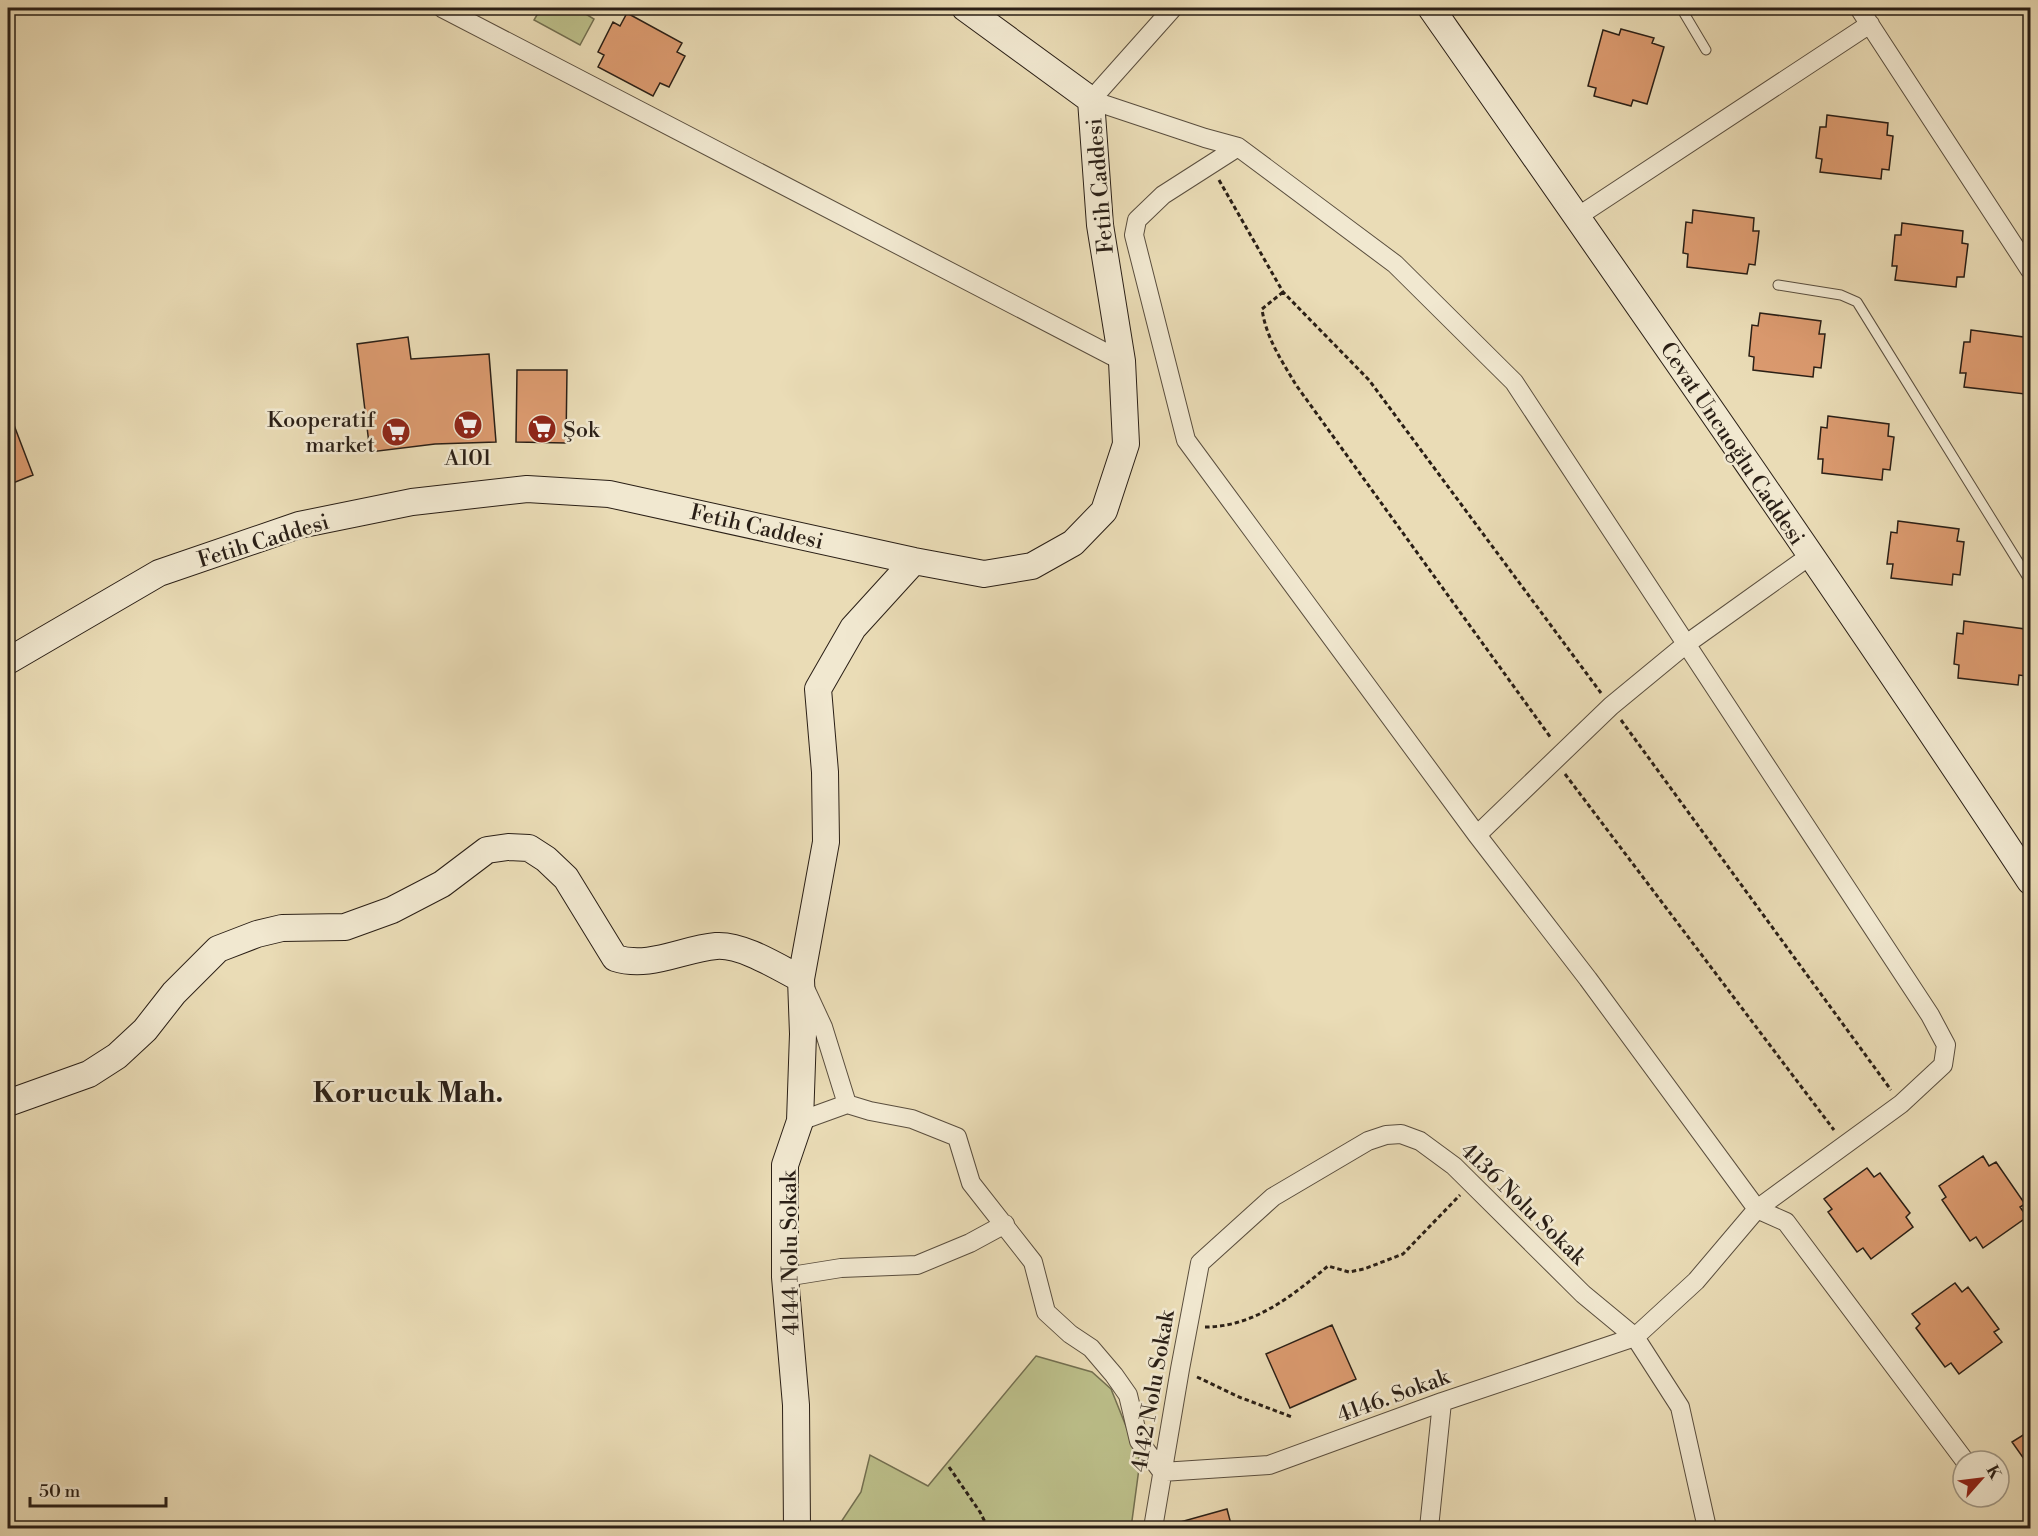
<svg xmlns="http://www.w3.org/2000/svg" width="2038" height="1536" viewBox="0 0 2038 1536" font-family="'Libre Bodoni',serif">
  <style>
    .green { fill: #bcbf8a; stroke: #736f50; stroke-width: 1.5 }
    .building { fill: #dc9b70; stroke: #2a1f16; stroke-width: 1.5 }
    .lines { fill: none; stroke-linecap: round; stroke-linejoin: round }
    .lane-casing { stroke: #5a4e3e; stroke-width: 11 }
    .street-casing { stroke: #5a4e3e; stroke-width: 20 }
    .secondary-casing { stroke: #2a1f16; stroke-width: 28 }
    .path { stroke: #2a1f16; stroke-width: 3; stroke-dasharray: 4.5 3; stroke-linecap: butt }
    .lane { stroke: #f1e8d0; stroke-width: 9 }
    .street { stroke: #f1e8d0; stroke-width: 18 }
    .secondary { stroke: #f1e8d0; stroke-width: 26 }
    .labels { text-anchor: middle; stroke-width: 5; stroke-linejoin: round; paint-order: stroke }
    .street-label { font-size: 22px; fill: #2a1f16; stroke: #f1e8d0 }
    .poi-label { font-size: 22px; fill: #2a1f16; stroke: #f1e8d0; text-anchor: end }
    .district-label { font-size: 28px; font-weight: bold; fill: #2a1f16; stroke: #f1e8d0 }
  </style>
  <rect width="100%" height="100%" fill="#eadcb6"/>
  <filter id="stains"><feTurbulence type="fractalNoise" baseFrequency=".00333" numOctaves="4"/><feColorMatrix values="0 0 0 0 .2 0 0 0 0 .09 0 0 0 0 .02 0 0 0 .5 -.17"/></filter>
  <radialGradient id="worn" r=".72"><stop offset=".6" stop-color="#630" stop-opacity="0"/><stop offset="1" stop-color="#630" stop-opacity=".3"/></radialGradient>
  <path class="green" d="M541 8H576L594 19 580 45 534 20Z
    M1036 1356 1092 1372 1111 1389 1140 1461 1131 1528H839V1525L861 1492 870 1455 928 1486Z"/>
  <path class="building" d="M627 13 682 43 677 52 685 56 669 87 660 83 653 96 598 67 604 55 598 52 613 22 620 26Z
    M1621 29 1654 38 1652 43 1664 47 1647 104 1633 100 1631 106 1594 96 1596 88 1588 86 1603 30 1619 35Z
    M1827 115 1888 123 1887 135 1893 136 1889 170 1882 169 1881 179 1820 172 1822 159 1816 158 1820 127H1826Z
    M1693 210 1754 218 1753 231H1759L1755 265 1749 264 1747 274 1687 267 1688 254 1683 253 1686 222 1692 223Z
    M1902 223 1963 231 1962 243 1968 244 1964 277H1957L1956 287 1895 280 1897 266H1892L1895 235H1901Z
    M1760 313 1821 321 1819 334H1825L1821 368 1814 367 1813 377 1753 370 1754 357 1749 356 1752 325 1758 326Z
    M1971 330 2031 338V384L2026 383 2025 394 1964 387 1966 373H1960L1964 342H1970Z
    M408 337 411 359 489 354 496 442 435 444 370 452 357 344Z
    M517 370H567L566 443 516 442Z
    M9 412 33 475 8 485V412Z
    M1828 416 1889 424 1888 436 1894 437 1890 470 1883 469 1882 480 1822 473 1823 459H1818L1821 427 1827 428Z
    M1898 521 1959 529 1957 541 1964 542 1960 575 1953 574 1952 585 1891 578 1893 564H1887L1891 532 1897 533Z
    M1964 621 2025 629 2024 641 2030 642 2026 676 2019 675 2018 685 1958 678 1959 665 1954 664 1957 633 1963 634Z
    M1983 1156 1989 1166 1996 1162 2025 1204 2020 1207 2027 1217 1983 1248 1976 1237 1970 1241 1942 1200 1946 1197 1939 1186Z
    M1867 1168 1874 1177 1880 1173 1910 1213 1906 1217 1913 1227 1871 1259 1863 1248 1857 1252 1828 1212 1832 1209 1824 1199Z
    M1955 1283 1962 1292 1968 1287 1999 1329 1994 1332 2002 1342 1959 1374 1951 1363 1945 1367 1916 1328 1920 1324 1912 1314Z
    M1332 1325 1356 1379 1290 1408 1266 1354Z
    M2031 1430V1469L2012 1442Z
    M1227 1509 1232 1528H1174L1173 1524Z"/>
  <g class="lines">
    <g class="lane-casing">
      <path id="lane" d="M1681 8 1706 50
        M1778 285 1841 295 1857 302 2030 581
        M8 592V591"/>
    </g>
    <g class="street-casing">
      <path id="street" d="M442 8 1122 361
        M1859 8 2030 270
        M1238 147 1163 195 1137 220 1134 235 1186 440 1477 835 1588 979 1757 1209 1786 1222 1965 1461
        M1577 217 1870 24
        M1477 835 1611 706 1685 645 1811 555
        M804 986 823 1027 847 1104 870 1111 912 1119 957 1137 971 1183 1033 1262 1046 1312 1070 1334 1091 1348 1114 1375 1128 1395 1139 1441 1162 1472 1269 1465 1442 1402 1635 1337 1696 1281 1757 1209 1901 1104 1943 1065 1946 1045 1930 1015 1514 382 1395 264 1238 147 1205 138 1091 100 1173 8
        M800 1121 847 1104
        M785 1277 841 1268 917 1265 970 1243 1005 1224
        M1153 1528 1180 1369 1200 1263 1273 1197 1368 1141 1386 1135 1401 1134 1420 1141 1454 1166 1583 1294 1635 1337 1680 1407 1707 1528
        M1429 1528 1442 1402"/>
    </g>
    <g class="secondary-casing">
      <path id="secondary" d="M1431 8C1633 297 1836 587 2030 881
        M8 661 159 573 299 525 412 502 527 489 609 494 914 561 984 574 1032 566 1073 543 1104 511 1126 444 1122 361 1100 225 1091 100 965 8
        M8 1103 89 1074 117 1056 145 1030 174 993 218 949 257 934 282 928 345 927 392 910 442 884 487 850 508 847 529 848 546 859 566 878 615 958C650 969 682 949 716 946 742 944 778 967 801 979
        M797 1528 796 1405 785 1277V1165L800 1121 803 1034 801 979 826 842 825 772 818 689 853 628 914 561"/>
    </g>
    <path class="path" d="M1219 180 1283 292 1369 380 1601 693
      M1283 292 1262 309C1266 338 1282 361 1296 385L1551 738
      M1621 720 1891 1090
      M1565 774 1834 1130
      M1205 1327C1254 1327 1292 1296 1328 1266L1349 1272 1364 1269 1403 1254 1460 1195
      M1197 1377 1239 1397 1292 1417
      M949 1467 980 1512 988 1528"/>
    <use href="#lane" class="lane"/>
    <use href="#street" class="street"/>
    <use href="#secondary" class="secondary"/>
  </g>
  <defs>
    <g id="supermarket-disc" transform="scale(1.5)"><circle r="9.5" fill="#8f2418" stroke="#f1e8d0"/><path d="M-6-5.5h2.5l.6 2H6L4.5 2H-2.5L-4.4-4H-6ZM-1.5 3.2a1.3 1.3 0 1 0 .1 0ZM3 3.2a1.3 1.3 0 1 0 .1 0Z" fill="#fff"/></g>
  </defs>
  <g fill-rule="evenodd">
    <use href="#supermarket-disc" x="468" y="425"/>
    <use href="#supermarket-disc" x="542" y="429"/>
    <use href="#supermarket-disc" x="396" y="432"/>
  </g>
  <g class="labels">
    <g class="street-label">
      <text transform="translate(1099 186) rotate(-95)" y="8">Fetih Caddesi</text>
      <text transform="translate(1733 443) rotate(56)" y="8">Cevat Uncuoğlu Caddesi</text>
      <text transform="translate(757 526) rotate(13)" y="8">Fetih Caddesi</text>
      <text transform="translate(263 540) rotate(-17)" y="8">Fetih Caddesi</text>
      <text transform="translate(1524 1203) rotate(44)" y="8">4136 Nolu Sokak</text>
      <text transform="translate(789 1253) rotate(-91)" y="8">4144 Nolu Sokak</text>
      <text transform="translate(1152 1391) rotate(-80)" y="8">4142 Nolu Sokak</text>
      <text transform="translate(1393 1395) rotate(-20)" y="8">4146. Sokak</text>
    </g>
    <g class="poi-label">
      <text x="375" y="427">Kooperatif<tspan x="375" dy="25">market</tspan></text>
      <text x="563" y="437" text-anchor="start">Şok</text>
      <text x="468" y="465" text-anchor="middle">A101</text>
    </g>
    <g class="district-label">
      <text x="408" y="1102">Korucuk Mah.</text>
    </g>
  </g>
  <rect width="2038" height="1536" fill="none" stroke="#eadcb6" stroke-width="30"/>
  <rect x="9" y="9" width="2020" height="1518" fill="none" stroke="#2a1f16" stroke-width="3"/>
  <rect x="15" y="15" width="2008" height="1506" fill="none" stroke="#2a1f16" stroke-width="1.5"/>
  <g transform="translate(1981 1479) rotate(62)"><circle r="28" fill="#f1e8d0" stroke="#a19886" stroke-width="1.5"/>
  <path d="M0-4.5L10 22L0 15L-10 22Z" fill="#8f2418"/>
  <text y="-9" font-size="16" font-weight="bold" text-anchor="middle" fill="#2a1f16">K</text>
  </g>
  <path d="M30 1497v9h136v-9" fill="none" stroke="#2a1f16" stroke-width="3"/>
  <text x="39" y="1497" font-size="18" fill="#2a1f16" stroke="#f1e8d0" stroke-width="4.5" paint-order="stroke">50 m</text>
  <rect width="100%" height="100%" filter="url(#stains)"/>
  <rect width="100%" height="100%" fill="url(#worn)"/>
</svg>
